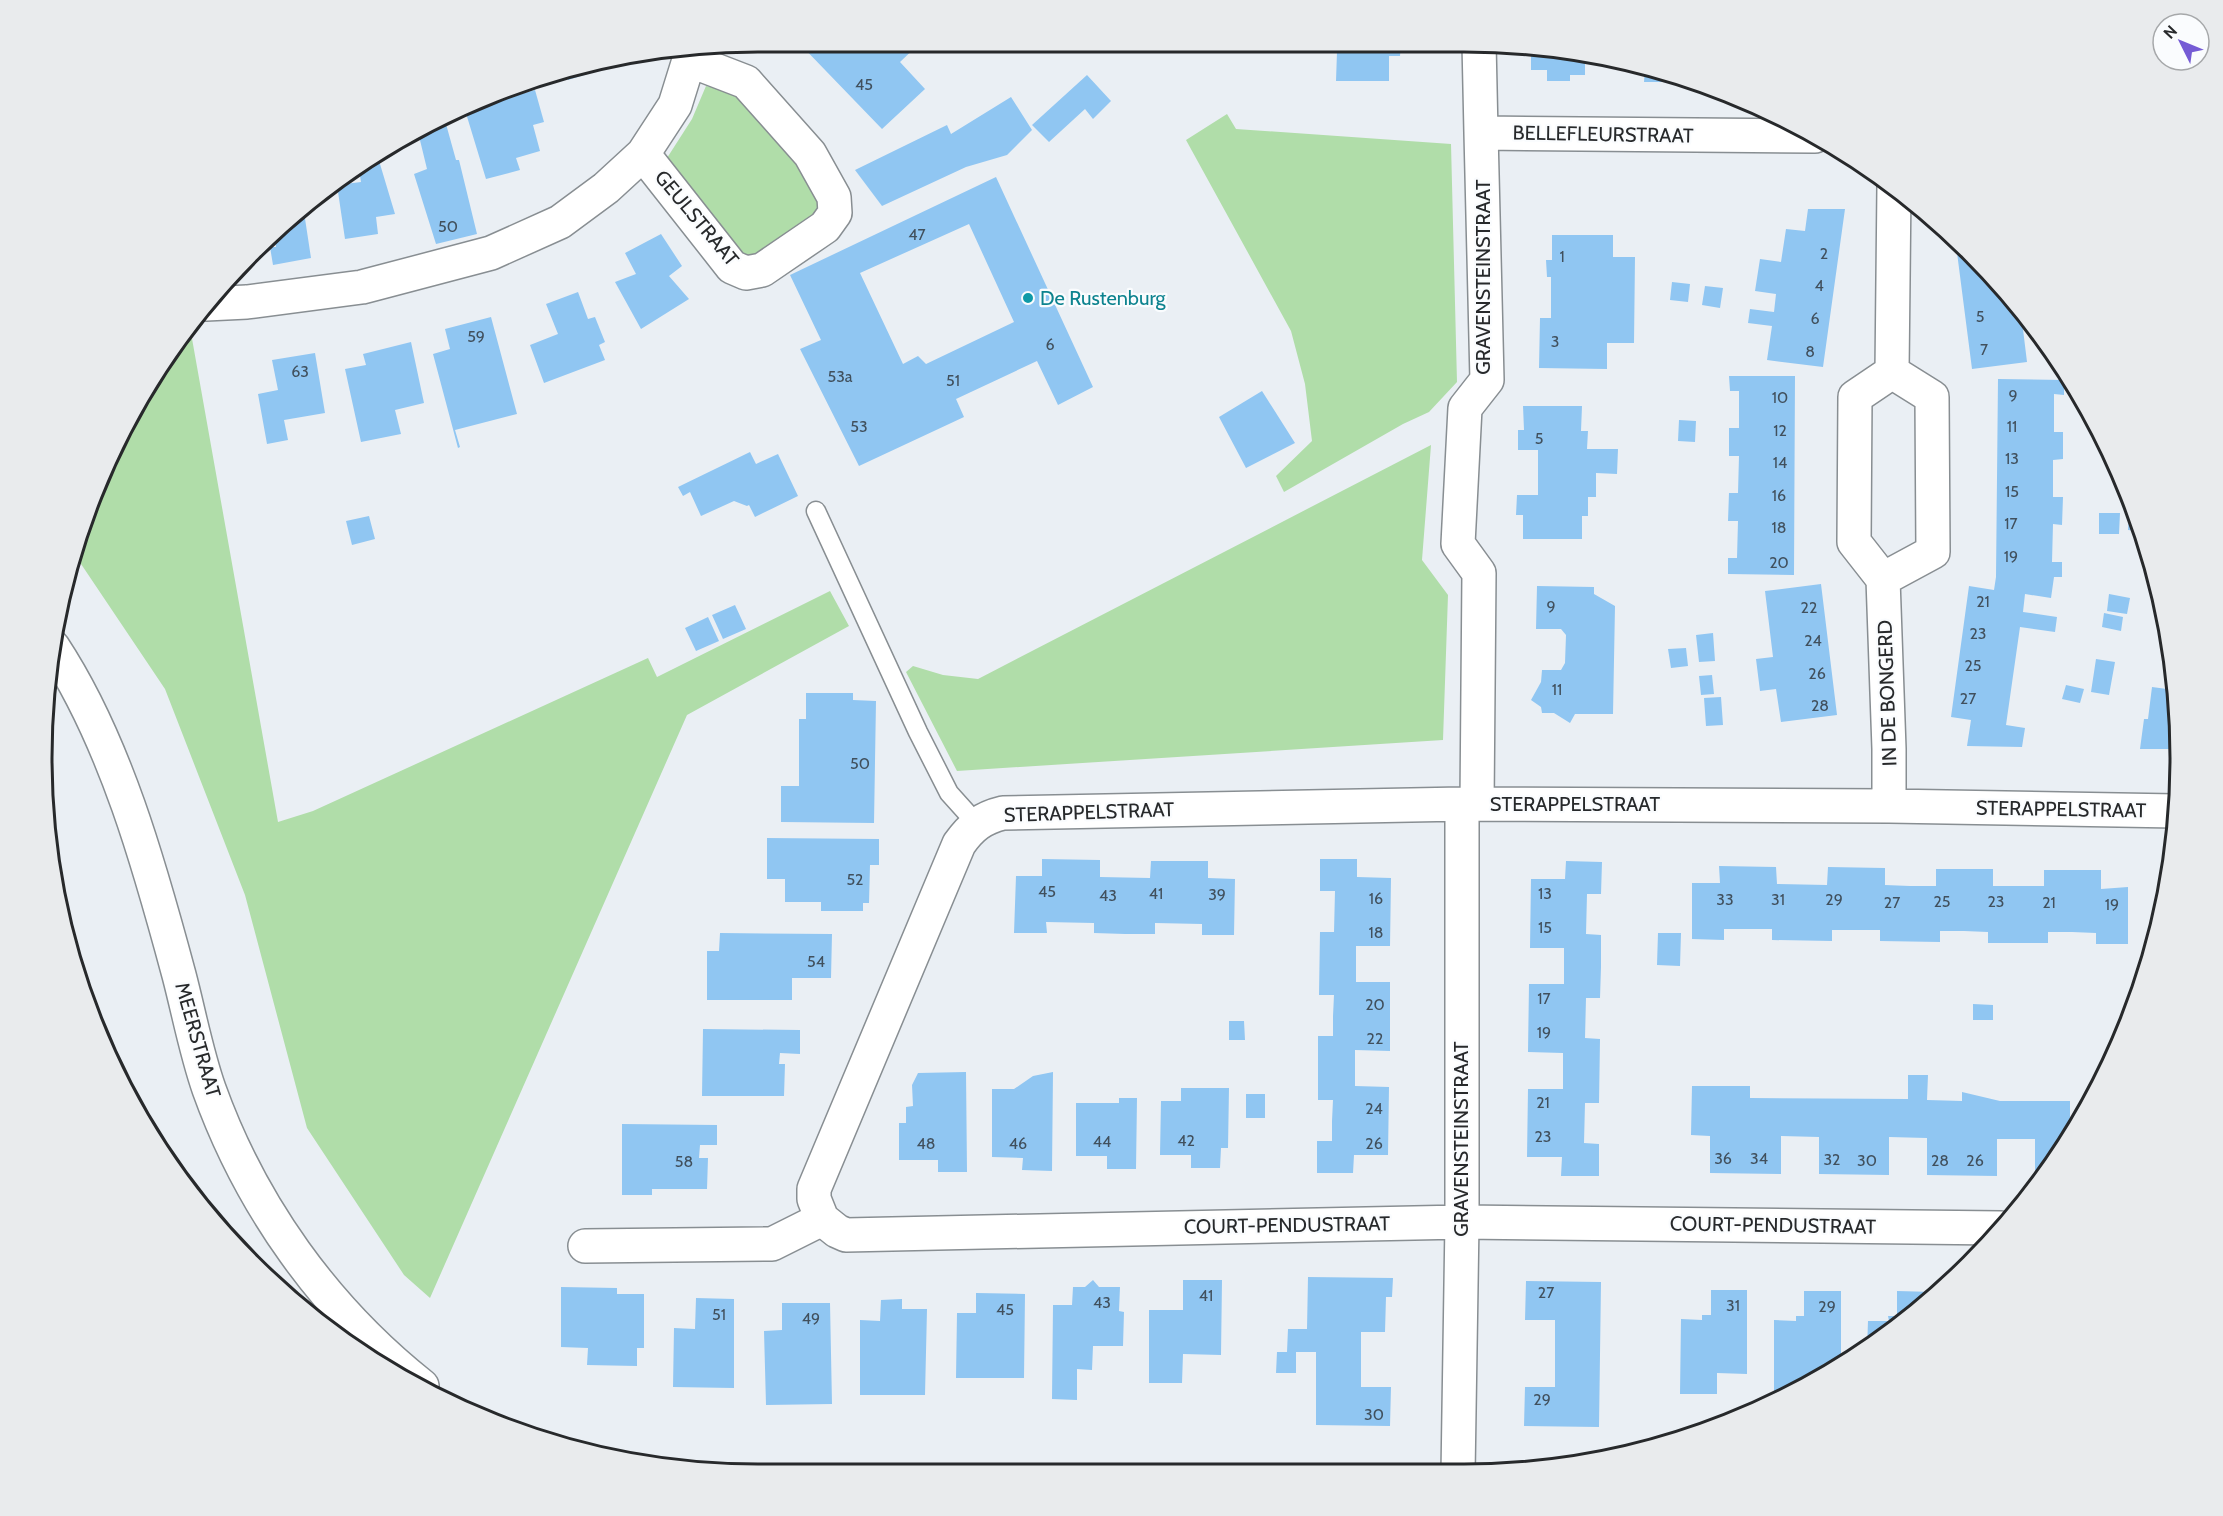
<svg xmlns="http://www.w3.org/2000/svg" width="2223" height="1516" viewBox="0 0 2223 1516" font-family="Cabin,sans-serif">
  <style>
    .green { fill: #b0dda9 }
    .building { fill: #90c6f2; fill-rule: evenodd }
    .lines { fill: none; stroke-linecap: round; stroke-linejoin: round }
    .service-casing { stroke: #888e92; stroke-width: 21 }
    .minor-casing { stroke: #888e92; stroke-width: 36 }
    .tertiary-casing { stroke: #888e92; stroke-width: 36 }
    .service { stroke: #fff; stroke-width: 18 }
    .minor { stroke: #fff; stroke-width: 33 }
    .tertiary { stroke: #fff; stroke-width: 33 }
    .culture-dot { fill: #0f9aa8; stroke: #fafcfe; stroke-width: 2 }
    .labels { text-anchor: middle; stroke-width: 4.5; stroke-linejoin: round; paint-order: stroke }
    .number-label { font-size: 16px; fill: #41505d }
    .street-label { font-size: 20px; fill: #27292b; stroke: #fafcfe }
    .culture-label { font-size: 20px; fill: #0d838f; stroke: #fafcfe; text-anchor: start }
    .rim { fill: none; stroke: #27292b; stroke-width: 3 }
  </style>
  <rect width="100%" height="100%" fill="#eaeff4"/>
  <path class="green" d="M706 86 743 94 803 159 821 198 817 219 750 258 739 251 667 158 692 119Z
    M1227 114 1236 129 1451 144 1457 382 1429 412 1403 424 1284 492 1276 476 1312 441 1305 384 1291 331 1186 140Z
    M185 331 191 333 278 822 313 811 648 658 657 677 830 591 849 626 687 715 430 1298 404 1275 307 1128 245 895 165 689 77 558 97 484 162 361Z
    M1431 445 1422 560 1448 595 1443 740 957 771 906 672 913 666 943 675 978 679Z"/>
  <path class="building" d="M798 42H856L863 50 871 42H921L900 62 925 89 882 129Z
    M1322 42H1401L1400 56H1389V81H1336L1337 52 1322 51Z
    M1531 48 1585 54V75H1570V81H1547V70H1531Z
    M625 59 626 62 568 80 564 69Z
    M1645 69 1674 79V82H1644Z
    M1087 75 1111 101 1093 119 1085 109 1049 142 1032 125Z
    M535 90 544 122 533 125 540 151 516 158 520 170 486 179 465 110Z
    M1011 97 1032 130 1007 155 966 167 882 206 855 170 947 125 951 134Z
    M440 120 446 124 456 160H459L477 234 436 244 414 174 427 169 418 132Z
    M377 154 395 214 376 217 378 234 345 239 337 185 361 182 358 164Z
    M996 177 1093 387 1058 405 1037 361 956 399 964 417 859 466 800 349 821 340 790 275ZM969 224 1014 322 926 364 918 356 903 364 860 273Z
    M1808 209H1845L1823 367 1767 360 1772 326 1748 323 1750 309 1774 312 1776 294 1755 291 1760 259 1781 262 1786 229 1805 231Z
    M304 212 311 258 273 265 270 247H276L275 238Z
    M661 234 682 266 669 276 689 299 641 329 615 282 636 274 625 253Z
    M1552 235H1613V257H1635L1634 343H1607V369L1539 368 1540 318H1551V277H1547L1546 260H1552Z
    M1955 237 1972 252 2021 313 2027 362 1972 369Z
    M1672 282 1690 284 1688 302 1670 300Z
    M1705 286 1723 288 1720 308 1702 305Z
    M578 292 588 319 595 317 605 342 599 345 605 360 544 383 530 345 558 334 546 304Z
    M491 317 517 414 455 430 460 447 458 448 433 354 450 349 445 329Z
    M411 342 424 403 395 410 401 434 361 442 345 369 366 365 363 354Z
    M315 353 325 413 284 420 288 440 267 444 258 394 278 390 272 360Z
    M1729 376H1795L1794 575 1728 574V558H1737L1738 521H1728L1729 493H1738L1739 456H1729V428H1739V391H1730Z
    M1998 379 2064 380V395L2054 394V432H2063V459L2053 460V497H2063L2062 525 2053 524 2052 562H2062V577H2054L2051 598 2025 594 2023 612 2057 617 2055 632 2020 627 2006 725 2025 728 2022 747 1967 746 1971 720 1951 717 1969 586 1994 590 1996 577Z
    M1262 391 1295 443 1246 468 1219 417Z
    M1523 406H1582L1581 431H1588L1587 449H1618L1617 474 1596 473V497H1588V516H1582V539H1523V515H1516L1517 495H1538V450H1518V430H1524Z
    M1679 420 1696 421 1695 442 1678 441Z
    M750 452 756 464 778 454 798 496 755 517 749 505 747 506 734 501 701 516 690 492 683 496 678 487Z
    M2099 513H2120L2119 534H2099Z
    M2129 514H2136L2141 531 2128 530Z
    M369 516 375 539 352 545 346 521Z
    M1821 584 1837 715 1781 722 1776 689 1760 691 1756 659 1773 657 1765 591Z
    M1537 586 1594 587V594L1615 606 1613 714H1575L1570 723 1554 713H1542L1541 707 1531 700 1541 682 1542 670H1561L1565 663 1566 635 1561 629H1536Z
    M2109 594 2130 598 2127 614 2107 611Z
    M735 605 746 629 723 639 712 615Z
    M2104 613 2123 617 2121 631 2102 627Z
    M708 617 719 641 696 651 685 628Z
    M1713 633 1715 661 1699 662 1696 635Z
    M1686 648 1688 666 1671 668 1668 649Z
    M2096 659 2115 662 2109 695 2091 692Z
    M2172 664 2180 749H2140L2144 719H2148L2152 687 2167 689Z
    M1712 675 1714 694 1701 695 1699 676Z
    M2066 685 2084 689 2080 703 2062 699Z
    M806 693H853V700L876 701 874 823 781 822V786H799V719H806Z
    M1721 697 1723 725 1706 726 1704 698Z
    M767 838 879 839V865H870L869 903H863V911H821V902H785V879H767Z
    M1042 859 1100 860V877L1150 878 1151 861H1208V878L1235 879 1234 935H1202V924L1155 923V934H1125L1094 933V923L1046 922 1047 933H1014L1016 876H1042Z
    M1320 859H1357V877L1391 878 1390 946H1356V982H1390V1051L1355 1050V1086L1389 1087 1388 1155H1354L1353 1173H1317V1141H1332V1121L1333 1100H1318V1036H1333V1016L1334 995H1319L1320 932H1334L1335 891H1320Z
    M1566 861 1602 862 1601 894H1587L1586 934 1601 935V967L1600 998H1586L1585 1038 1600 1039 1599 1103H1585L1584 1143 1599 1144V1176H1561L1562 1157H1527L1528 1089H1563V1053L1528 1052 1529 984H1564V948H1530L1531 879H1565Z
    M1719 866 1776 867 1777 884 1827 885 1828 867 1885 868V885L1910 886H1936V869H1993V886H2044V870H2101V889L2128 887V944H2096V933L2072 932H2048V943H1988V932L1964 931H1940V942L1880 941V930H1832V941L1772 940V929H1724V940L1692 939V883H1720Z
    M720 933 832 934 831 978H792V1000H707V951H719Z
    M1658 933H1681L1680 966 1657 965Z
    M1973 1004 1993 1005V1020H1973Z
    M1229 1021H1244L1245 1040H1229Z
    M703 1029 800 1030V1054L780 1053 779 1064H785L784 1096H702Z
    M966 1072 967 1172H938V1160H899V1123H906V1107L913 1106 912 1085 918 1073Z
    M1053 1072 1052 1171 1022 1170 1023 1158 992 1157V1089H1014L1033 1076Z
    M1908 1075H1928L1927 1100 1962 1101V1092L2000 1101H2070V1118L2080 1119 2060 1156 2044 1176H2035V1139H1997V1176L1927 1175V1138L1889 1137V1175L1819 1174V1137L1781 1136V1174L1710 1173V1136L1691 1135 1692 1086H1750V1098L1908 1099Z
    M1181 1088H1229L1228 1148H1221L1220 1168H1191V1155H1160L1161 1101H1181Z
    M1246 1094H1265V1118H1246Z
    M1119 1098H1137L1136 1169H1107V1156H1076V1103H1119Z
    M622 1124 717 1125V1145H700L699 1158H708L707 1189H652V1195H622Z
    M1308 1277 1393 1278 1392 1297H1386L1385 1332H1361V1387H1391L1390 1426 1316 1425V1352H1296V1373H1276L1277 1352H1287L1288 1329H1307Z
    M1093 1280 1099 1287H1120L1119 1311 1124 1312 1123 1346H1093L1092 1370 1077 1369V1400L1052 1399 1053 1305H1072L1073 1287H1085Z
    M1183 1280H1222L1221 1355 1183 1354 1182 1383H1149V1310H1183Z
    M1526 1281 1601 1282 1599 1427 1524 1426 1525 1387H1555V1320H1525Z
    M561 1287 617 1288V1294H644V1348H637V1366L587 1365 588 1348 561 1347Z
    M1711 1290H1747V1374L1717 1373V1394H1680L1681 1319 1702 1320V1315H1711Z
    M1804 1291H1841V1366L1826 1374H1810V1384L1790 1395H1774V1320L1796 1321V1316H1804Z
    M1897 1291 1934 1292V1295L1867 1350 1868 1321H1889L1888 1316H1897Z
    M976 1293 1025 1294 1024 1378H956L957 1313H976Z
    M696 1298 734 1299V1388L673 1387 674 1328 695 1329Z
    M902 1299V1309H927L925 1395H860V1320L880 1321 881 1300Z
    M782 1303H830L832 1404 766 1405 764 1331 782 1330Z"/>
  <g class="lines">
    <g class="service-casing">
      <path id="service" d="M816 511 918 732 949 793 976 823"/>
    </g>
    <g class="minor-casing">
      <path id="minor" d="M1479 43 1481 133 1815 136
        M643 154 732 267 746 273 762 270 825 227 835 213 834 197 810 154 746 82 689 60
        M206 304 247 302 362 287 491 253 560 222 606 188 643 154 675 105 689 60 688 51
        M1892 372 1894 186
        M1883 579 1933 552 1932 397 1892 372
        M1477 804 1479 573 1458 544 1465 408 1487 380 1481 133
        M1889 806V749L1883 579 1854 542 1855 397 1892 372
        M822 1219 814 1199V1189L959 844C971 827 982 818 1003 813L1462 804 1889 806 2176 811
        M822 1219 837 1231 846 1235 1462 1222 2001 1228
        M585 1246 772 1244 822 1219
        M1458 1474 1462 1222V804"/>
    </g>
    <g class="tertiary-casing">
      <path id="tertiary" d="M53 647C115 741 150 867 179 975 189 1013 196 1052 209 1089 251 1206 325 1309 422 1386"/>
    </g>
    <use href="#service" class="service"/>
    <use href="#minor" class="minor"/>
    <use href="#tertiary" class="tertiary"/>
  </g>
  <circle class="culture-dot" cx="1028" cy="298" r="6"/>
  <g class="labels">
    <g class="number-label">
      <text x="864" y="90">45</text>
      <text x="448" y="232">50</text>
      <text x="917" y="240">47</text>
      <text x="1824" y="259">2</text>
      <text x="1562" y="262">1</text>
      <text x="1819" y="291">4</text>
      <text x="1980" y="322">5</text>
      <text x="1815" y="324">6</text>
      <text x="476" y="342">59</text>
      <text x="1555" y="347">3</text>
      <text x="1050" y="350">6</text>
      <text x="1984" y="355">7</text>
      <text x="1810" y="357">8</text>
      <text x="300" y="377">63</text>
      <text x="840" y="382">53a</text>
      <text x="953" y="386">51</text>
      <text x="2013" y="401">9</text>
      <text x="1780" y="403">10</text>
      <text x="859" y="432">53</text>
      <text x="2012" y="432">11</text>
      <text x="1780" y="436">12</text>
      <text x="1539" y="444">5</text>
      <text x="2012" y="464">13</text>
      <text x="1780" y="468">14</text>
      <text x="2012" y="497">15</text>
      <text x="1779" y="501">16</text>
      <text x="2011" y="529">17</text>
      <text x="1779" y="533">18</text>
      <text x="2011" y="562">19</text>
      <text x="1779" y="568">20</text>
      <text x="1983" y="607">21</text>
      <text x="1551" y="612">9</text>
      <text x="1809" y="613">22</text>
      <text x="1978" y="639">23</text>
      <text x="1813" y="646">24</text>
      <text x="1973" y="671">25</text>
      <text x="1817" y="679">26</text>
      <text x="1557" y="695">11</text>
      <text x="1968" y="704">27</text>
      <text x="1820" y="711">28</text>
      <text x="860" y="769">50</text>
      <text x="855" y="885">52</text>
      <text x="1047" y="897">45</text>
      <text x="1156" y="899">41</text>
      <text x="1545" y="899">13</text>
      <text x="1217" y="900">39</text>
      <text x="1108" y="901">43</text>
      <text x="1376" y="904">16</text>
      <text x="1725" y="905">33</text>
      <text x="1778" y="905">31</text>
      <text x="1834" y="905">29</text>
      <text x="1942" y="907">25</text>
      <text x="1996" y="907">23</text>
      <text x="1892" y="908">27</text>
      <text x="2049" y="908">21</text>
      <text x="2112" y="910">19</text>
      <text x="1545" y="933">15</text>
      <text x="1376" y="938">18</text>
      <text x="816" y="967">54</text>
      <text x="1544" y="1004">17</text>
      <text x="1375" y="1010">20</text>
      <text x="1544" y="1038">19</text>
      <text x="1375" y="1044">22</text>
      <text x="1543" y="1108">21</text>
      <text x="1374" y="1114">24</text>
      <text x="1543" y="1142">23</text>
      <text x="1186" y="1146">42</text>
      <text x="1102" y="1147">44</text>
      <text x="926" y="1149">48</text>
      <text x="1018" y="1149">46</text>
      <text x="1374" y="1149">26</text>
      <text x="1723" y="1164">36</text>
      <text x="1759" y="1164">34</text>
      <text x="1832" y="1165">32</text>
      <text x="1867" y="1166">30</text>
      <text x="1940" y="1166">28</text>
      <text x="1975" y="1166">26</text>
      <text x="684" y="1167">58</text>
      <text x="1546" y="1298">27</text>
      <text x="1206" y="1301">41</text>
      <text x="1102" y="1308">43</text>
      <text x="1733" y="1311">31</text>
      <text x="1827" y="1312">29</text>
      <text x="1005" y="1315">45</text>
      <text x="719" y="1320">51</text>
      <text x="811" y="1324">49</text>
      <text x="1542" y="1405">29</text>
      <text x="1374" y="1420">30</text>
    </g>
    <g class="street-label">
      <text transform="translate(1603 134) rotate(1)" y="7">BELLEFLEURSTRAAT</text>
      <text transform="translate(697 218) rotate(50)" y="7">GEULSTRAAT</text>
      <text transform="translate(1483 277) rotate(-90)" y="7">GRAVENSTEINSTRAAT</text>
      <text transform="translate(1887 693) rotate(-92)" y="7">IN DE BONGERD</text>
      <text x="1575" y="811">STERAPPELSTRAAT</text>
      <text transform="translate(2061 809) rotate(1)" y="7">STERAPPELSTRAAT</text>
      <text transform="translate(1089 812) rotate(-2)" y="7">STERAPPELSTRAAT</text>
      <text transform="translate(198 1040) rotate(74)" y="7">MEERSTRAAT</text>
      <text transform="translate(1461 1139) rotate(-90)" y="7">GRAVENSTEINSTRAAT</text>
      <text transform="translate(1287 1225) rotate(-1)" y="7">COURT-PENDUSTRAAT</text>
      <text transform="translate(1773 1225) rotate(1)" y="7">COURT-PENDUSTRAAT</text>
    </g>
    <g class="culture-label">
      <text x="1040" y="305">De Rustenburg</text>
    </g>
  </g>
  <path d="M0 0H2223V1516H0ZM758 52H1464A706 706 0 0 1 2170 758V758A706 706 0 0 1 1464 1464H758A706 706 0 0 1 52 758V758A706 706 0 0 1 758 52Z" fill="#e9ebed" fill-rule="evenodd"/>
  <path class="rim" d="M758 52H1464A706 706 0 0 1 2170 758V758A706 706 0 0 1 1464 1464H758A706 706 0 0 1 52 758V758A706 706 0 0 1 758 52Z"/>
  <g transform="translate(2181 42) rotate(313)"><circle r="28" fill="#fafcfe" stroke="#a6a8aa" stroke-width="1.5"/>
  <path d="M0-4.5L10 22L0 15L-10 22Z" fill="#755bd5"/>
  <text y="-9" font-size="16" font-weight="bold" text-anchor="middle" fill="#27292b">N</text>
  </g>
</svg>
